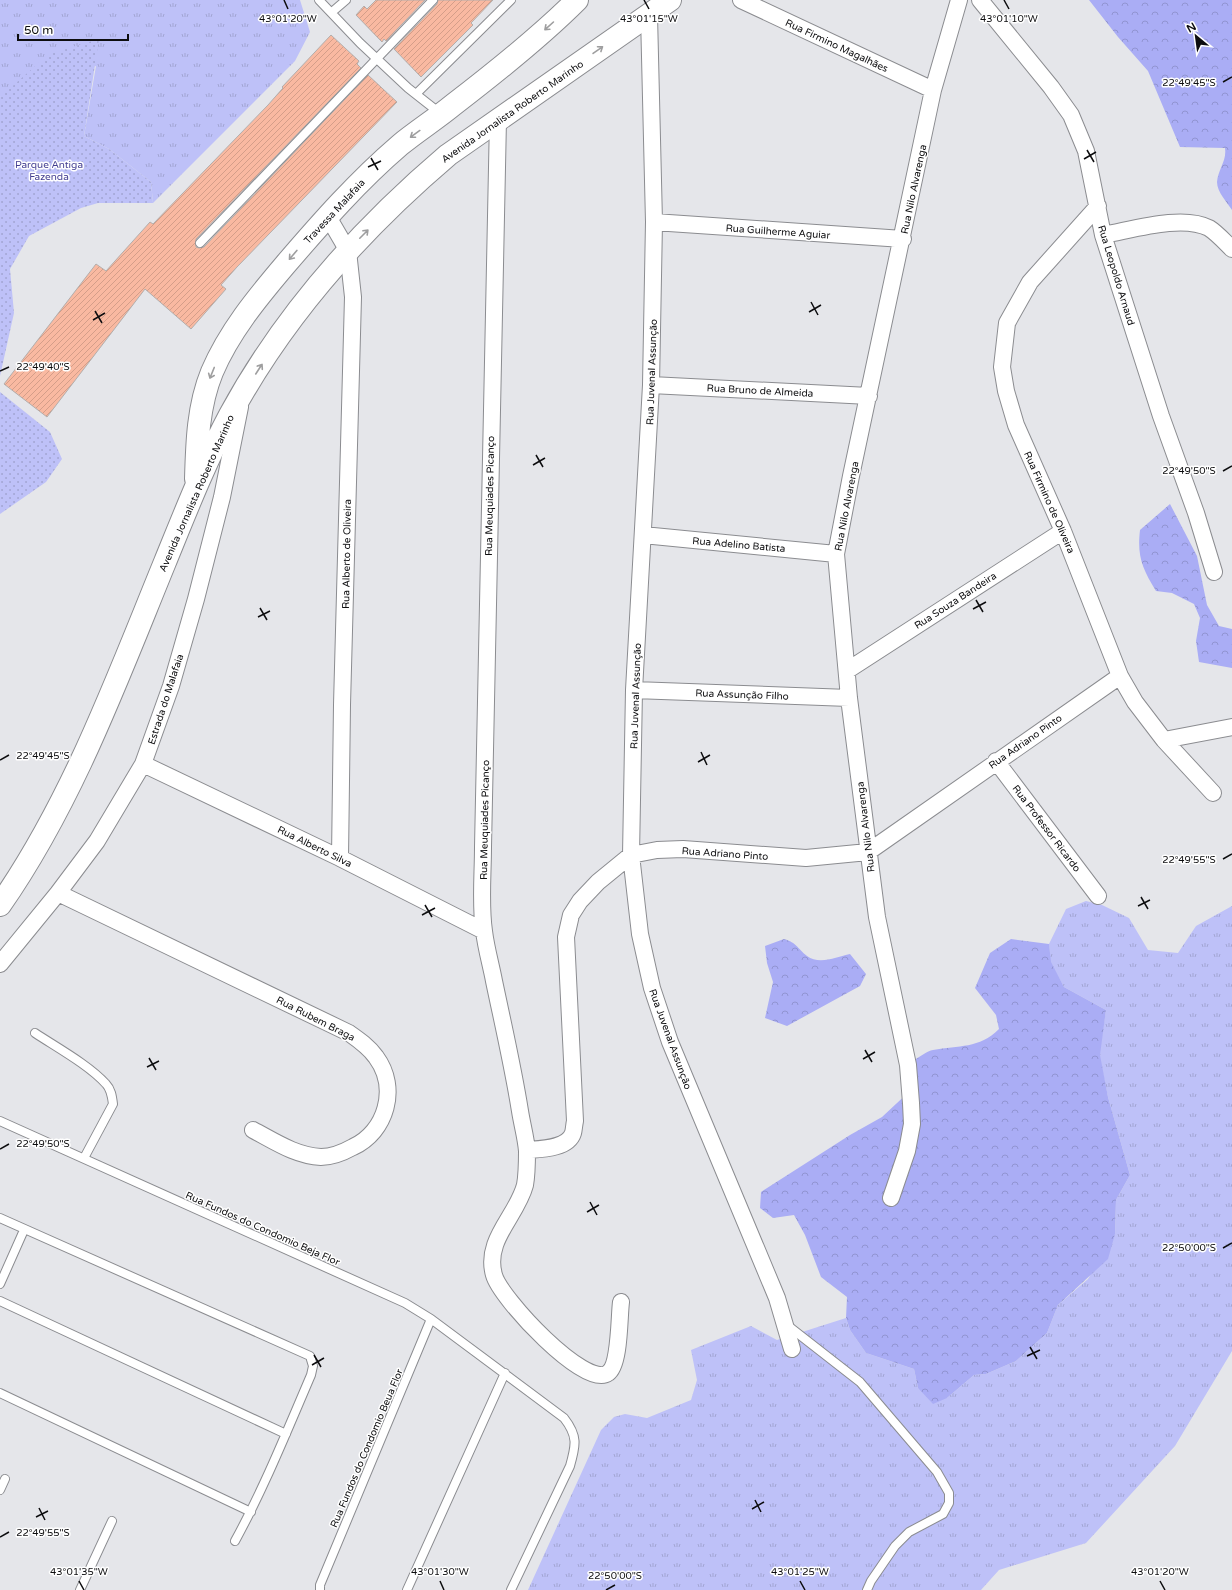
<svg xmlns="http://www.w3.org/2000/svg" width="1232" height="1590" viewBox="0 0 1232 1590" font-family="'Varela Round',sans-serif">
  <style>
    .grass { fill: url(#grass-tufts) }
    .forest { fill: url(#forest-crowns) }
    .park { fill: url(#park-dots) }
    .building { fill: url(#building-hatch); stroke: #b3aeac }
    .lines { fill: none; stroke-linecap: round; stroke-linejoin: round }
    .service-casing { stroke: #8b8c90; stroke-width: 10 }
    .minor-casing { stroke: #8b8c90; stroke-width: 18 }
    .secondary-casing { stroke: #8b8c90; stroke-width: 24 }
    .service { stroke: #fff; stroke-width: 8 }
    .minor { stroke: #fff; stroke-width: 16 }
    .secondary { stroke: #fff; stroke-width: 22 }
    .oneway { stroke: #9e9e9f }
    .ticks { fill: none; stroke: #0d0d0f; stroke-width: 1.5 }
    .labels { text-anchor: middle; stroke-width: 3; stroke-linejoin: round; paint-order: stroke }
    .street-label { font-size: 10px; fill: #0d0d0f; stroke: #fff }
    .park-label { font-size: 10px; fill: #433e91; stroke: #fff }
    .ticks-label { font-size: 10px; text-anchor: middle; fill: #0d0d0f; stroke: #fff; stroke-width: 3; stroke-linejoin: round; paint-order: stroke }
  </style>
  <defs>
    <pattern id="grass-tufts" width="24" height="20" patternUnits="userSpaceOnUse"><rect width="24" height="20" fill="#bec1f8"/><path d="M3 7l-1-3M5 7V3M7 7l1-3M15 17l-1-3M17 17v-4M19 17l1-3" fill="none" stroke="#a2a5d3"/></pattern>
    <pattern id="forest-crowns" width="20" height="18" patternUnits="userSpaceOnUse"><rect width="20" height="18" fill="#aaadf5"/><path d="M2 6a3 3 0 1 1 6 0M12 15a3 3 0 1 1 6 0" fill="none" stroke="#9194d1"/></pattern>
    <pattern id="park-dots" width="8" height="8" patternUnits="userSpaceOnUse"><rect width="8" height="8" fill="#bec1f8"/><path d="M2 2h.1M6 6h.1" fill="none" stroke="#a2a5d3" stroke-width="1.8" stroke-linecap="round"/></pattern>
    <pattern id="building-hatch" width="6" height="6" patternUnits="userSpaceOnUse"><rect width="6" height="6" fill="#f9b9a1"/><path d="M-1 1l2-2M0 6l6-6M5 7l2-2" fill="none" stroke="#d49e89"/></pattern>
  </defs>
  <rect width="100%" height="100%" fill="#e5e6ea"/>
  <path class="grass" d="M0 0H300L310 32 295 61 153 203 151 182 109 149 84 136 96 66 0 97Z
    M1086 901 1102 905 1129 918 1148 950 1178 953 1196 926 1232 906V1351L1175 1446 1086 1543 999 1570 981 1590H528L601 1430 614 1417 625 1414 647 1418 691 1400 697 1380 691 1350 751 1326 777 1340 846 1318 850 1330 866 1353 914 1369 918 1388 947 1398 974 1375 986 1374 1016 1361 1047 1333 1058 1305 1088 1279 1115 1234 1116 1200 1130 1175 1108 1097 1099 1055 1106 1010 1064 987 1050 962 1049 944 1066 909Z"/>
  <path class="forest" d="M1089 0H1232V210C1227 202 1217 192 1217 182 1218 169 1227 161 1225 148L1180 147 1148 71 1118 37Z
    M1170 504 1197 556 1207 605 1219 626 1232 629V668L1199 662 1196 641 1200 618 1194 604 1172 593 1156 591C1142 568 1137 556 1140 530Z
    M784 939C797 943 797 948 807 956 819 965 837 957 850 954L866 974 860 986 787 1026 765 1018 773 982 767 963 765 946Z
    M1011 939 1049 944 1051 962 1064 987 1106 1010 1100 1055 1108 1097 1130 1175 1116 1200 1115 1234 1108 1259 1058 1305 1047 1333 1016 1361 986 1374 974 1375 947 1398 933 1404 918 1388 914 1369 866 1353 850 1330 846 1318 847 1297 821 1277 805 1235 794 1215 773 1218 760 1208 761 1192 850 1135 882 1117 912 1089 914 1060C920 1057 927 1051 933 1050 959 1045 979 1049 999 1029L996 1015 975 988 990 953Z"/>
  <path class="park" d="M99 39 84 136 109 149 151 182 153 203H98L81 208 29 236 10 269 14 313 0 376V97L49 54Z
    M0 392 50 432 62 459 46 482 0 514Z"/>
  <path class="building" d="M376 0H425L386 41 384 39 382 42 356 15 364 6 367 9Z
    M438 0H493L471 23 473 25 421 77 394 49 437 4Z
    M331 35 359 61 357 64 361 68 196 239V247L199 248 204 247 368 75 397 102 237 267 221 285 226 289 191 329 145 289 47 417 4 384 96 264 106 271 150 222 153 224 268 105 283 88 282 87Z"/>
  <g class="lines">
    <g class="service-casing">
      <path id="service" d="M319 0 360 43 408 88 441 114
        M332 12 346 0
        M416 94 511 0
        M200 243 433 0
        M35 1033C56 1047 89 1065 106 1084 111 1089 112 1096 113 1104L84 1158
        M0 1121 405 1303 431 1319 564 1418C578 1436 576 1445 570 1466L511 1590
        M0 1218 310 1356 313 1366 311 1375C287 1431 264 1488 235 1541
        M0 1284 24 1230
        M0 1301 286 1434
        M787 1325 860 1382 937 1472 949 1493V1503L943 1514 909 1532 895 1546 871 1581 867 1590
        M0 1393 251 1512
        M0 1490 5 1479
        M80 1590 112 1521
        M320 1590V1585L431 1319
        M407 1590 505 1373"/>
    </g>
    <g class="minor-casing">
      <path id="minor" d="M741 0 933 90
        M980 0 1051 87 1071 115 1086 151 1103 235 1161 416 1196 513 1214 572
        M649 15 654 222 651 385 634 690 631 855 640 934 652 988 670 1042 777 1298 792 1349
        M498 119 483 847C483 875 480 904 484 931 486 948 491 965 494 981 503 1024 513 1067 520 1111 522 1124 526 1138 527 1151 527 1161 527 1174 525 1185 517 1216 484 1240 494 1275 500 1298 586 1390 608 1373 620 1365 619 1317 621 1302
        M1098 206 1030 282 1007 323 1002 367 1006 391 1016 425 1063 531 1120 676 1135 702 1164 740 1213 793
        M327 215 348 251 353 297 342 705 340 858
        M654 222 903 239
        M1103 235C1132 230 1182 214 1209 228 1217 233 1225 242 1232 249
        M651 385 869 396
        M643 535 836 554
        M848 670 1063 531
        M634 690 849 698
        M1164 740 1232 727
        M996 761 1098 896
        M143 764 340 858 484 931
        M58 893 349 1033C359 1040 369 1047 376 1057 399 1088 386 1132 353 1147 344 1152 331 1157 321 1157 296 1156 274 1141 253 1130
        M0 964 58 893 97 841 143 764 171 686 196 599 222 497 240 407
        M527 1150C540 1149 568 1149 573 1133 574 1130 574 1125 575 1121L566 937 571 915 580 901 598 882 631 855 657 850 683 849 806 858 868 852 1120 676
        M891 1198 907 1151 912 1124 911 1103 908 1065 877 917 849 698 836 554 851 476 933 90 959 0"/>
    </g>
    <g class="secondary-casing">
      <path id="secondary" d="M196 479C197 443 198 406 212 372 229 332 257 298 285 265 321 223 358 181 400 145 417 131 436 119 453 105 496 72 539 38 577 0
        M0 905C73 800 117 679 165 562 185 513 205 462 230 415 284 315 361 229 448 155L670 0"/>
    </g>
    <use href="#service" class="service"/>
    <use href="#minor" class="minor"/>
    <use href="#secondary" class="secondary"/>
  </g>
  <defs><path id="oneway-shaft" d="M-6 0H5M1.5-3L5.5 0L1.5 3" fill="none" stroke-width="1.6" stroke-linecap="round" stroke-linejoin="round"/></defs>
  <g class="oneway">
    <use href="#oneway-shaft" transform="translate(549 26) rotate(138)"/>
    <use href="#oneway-shaft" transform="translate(598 50) rotate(-35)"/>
    <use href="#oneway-shaft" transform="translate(415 134) rotate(144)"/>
    <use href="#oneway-shaft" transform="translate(364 234) rotate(-45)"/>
    <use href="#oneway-shaft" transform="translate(293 255) rotate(130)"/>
    <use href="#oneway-shaft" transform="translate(259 369) rotate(-57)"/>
    <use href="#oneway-shaft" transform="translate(212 373) rotate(112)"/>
  </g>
  <path class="ticks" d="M284 0 288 9M644 0 649 9M1004 0 1009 9M1223 82 1232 77M1087 150 1094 162M371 158 378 170M1084 159 1096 152M368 167 381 161M811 302 818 315M95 311 102 323M809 312 821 305M93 320 105 313M0 371 9 367M536 455 543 467M533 465 545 458M1223 471 1232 466M976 600 983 612M260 608 267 620M973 609 986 602M258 617 270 611M701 752 707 765M0 760 9 755M698 762 710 755M1223 859 1232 854M1141 897 1148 909M425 905 432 917M1138 906 1150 900M422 915 435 908M865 1050 872 1062M149 1058 156 1070M863 1059 875 1052M147 1067 159 1061M0 1149 9 1144M590 1202 597 1215M587 1212 599 1205M1223 1248 1232 1243M1030 1347 1037 1359M314 1355 321 1367M1027 1356 1040 1350M312 1365 324 1358M755 1500 761 1512M39 1508 45 1520M752 1509 764 1502M36 1517 48 1511M0 1537 9 1532M79 1581 84 1590M440 1581 444 1590M800 1581 805 1590M1160 1581 1165 1590M606 1590 615 1585"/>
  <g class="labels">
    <g class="street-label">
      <text transform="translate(837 45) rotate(25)" y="4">Rua Firmino Magalhães</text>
      <text transform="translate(512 111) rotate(-35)" y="4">Avenida Jornalista Roberto Marinho</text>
      <text transform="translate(913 189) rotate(-78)" y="4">Rua Nilo Alvarenga</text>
      <text transform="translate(334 211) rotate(-47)" y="4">Travessa Malafaia</text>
      <text transform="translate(778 231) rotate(4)" y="4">Rua Guilherme Aguiar</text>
      <text transform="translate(1117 275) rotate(73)" y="4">Rua Leopoldo Arnaud</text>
      <text transform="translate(651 372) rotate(-88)" y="4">Rua Juvenal Assunção</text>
      <text transform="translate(760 390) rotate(3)" y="4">Rua Bruno de Almeida</text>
      <text transform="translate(196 493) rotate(-66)" y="4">Avenida Jornalista Roberto Marinho</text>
      <text transform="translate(489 496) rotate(-89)" y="4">Rua Meuquiades Picanço</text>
      <text transform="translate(1050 502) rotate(66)" y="4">Rua Firmino de Oliveira</text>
      <text transform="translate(846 506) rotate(-79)" y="4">Rua Nilo Alvarenga</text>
      <text transform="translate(739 544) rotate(5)" y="4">Rua Adelino Batista</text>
      <text transform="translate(346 554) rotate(-89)" y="4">Rua Alberto de Oliveira</text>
      <text transform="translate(955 600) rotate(-33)" y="4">Rua Souza Bandeira</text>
      <text transform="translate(742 694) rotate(2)" y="4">Rua Assunção Filho</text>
      <text transform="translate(635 696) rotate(-88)" y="4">Rua Juvenal Assunção</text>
      <text transform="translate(165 699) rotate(-72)" y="4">Estrada do Malafaia</text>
      <text transform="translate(1025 741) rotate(-35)" y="4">Rua Adriano Pinto</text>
      <text transform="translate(484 820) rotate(-89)" y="4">Rua Meuquiades Picanço</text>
      <text transform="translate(865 827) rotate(-97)" y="4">Rua Nilo Alvarenga</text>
      <text transform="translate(1047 828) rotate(53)" y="4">Rua Professor Ricardo</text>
      <text transform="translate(315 846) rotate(26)" y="4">Rua Alberto Silva</text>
      <text transform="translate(725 853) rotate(4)" y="4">Rua Adriano Pinto</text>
      <text transform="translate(316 1018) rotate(27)" y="4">Rua Rubem Braga</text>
      <text transform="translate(671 1039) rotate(70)" y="4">Rua Juvenal Assunção</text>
      <text transform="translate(263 1228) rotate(24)" y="4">Rua Fundos do Condomio Beja Flor</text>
      <text transform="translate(366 1448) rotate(-67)" y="4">Rua Fundos do Condomio Beua Flor</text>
    </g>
    <g class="park-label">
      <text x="49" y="168">Parque Antiga<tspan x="49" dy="12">Fazenda</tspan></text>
    </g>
  </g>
  <g class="ticks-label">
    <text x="288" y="22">43°01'20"W</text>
    <text x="649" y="22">43°01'15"W</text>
    <text x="1009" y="22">43°01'10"W</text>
    <text x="1189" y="86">22°49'45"S</text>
    <text x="43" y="370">22°49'40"S</text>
    <text x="1189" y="474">22°49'50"S</text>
    <text x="43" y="759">22°49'45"S</text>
    <text x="1189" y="863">22°49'55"S</text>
    <text x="43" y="1147">22°49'50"S</text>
    <text x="1189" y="1251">22°50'00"S</text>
    <text x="43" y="1536">22°49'55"S</text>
    <text x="79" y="1575">43°01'35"W</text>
    <text x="440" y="1575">43°01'30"W</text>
    <text x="800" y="1575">43°01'25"W</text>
    <text x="1160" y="1575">43°01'20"W</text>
    <text x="615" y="1579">22°50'00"S</text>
  </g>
  <g transform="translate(1196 36) rotate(331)" stroke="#ffffff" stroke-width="3" paint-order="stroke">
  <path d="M0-3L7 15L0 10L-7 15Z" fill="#0d0d0f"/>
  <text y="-6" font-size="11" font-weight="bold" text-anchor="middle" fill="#0d0d0f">N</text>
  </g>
  <path d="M18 34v6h110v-6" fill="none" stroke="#0d0d0f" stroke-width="2"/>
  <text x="24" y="34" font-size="12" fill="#0d0d0f" stroke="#ffffff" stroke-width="3" paint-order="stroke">50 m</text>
</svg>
